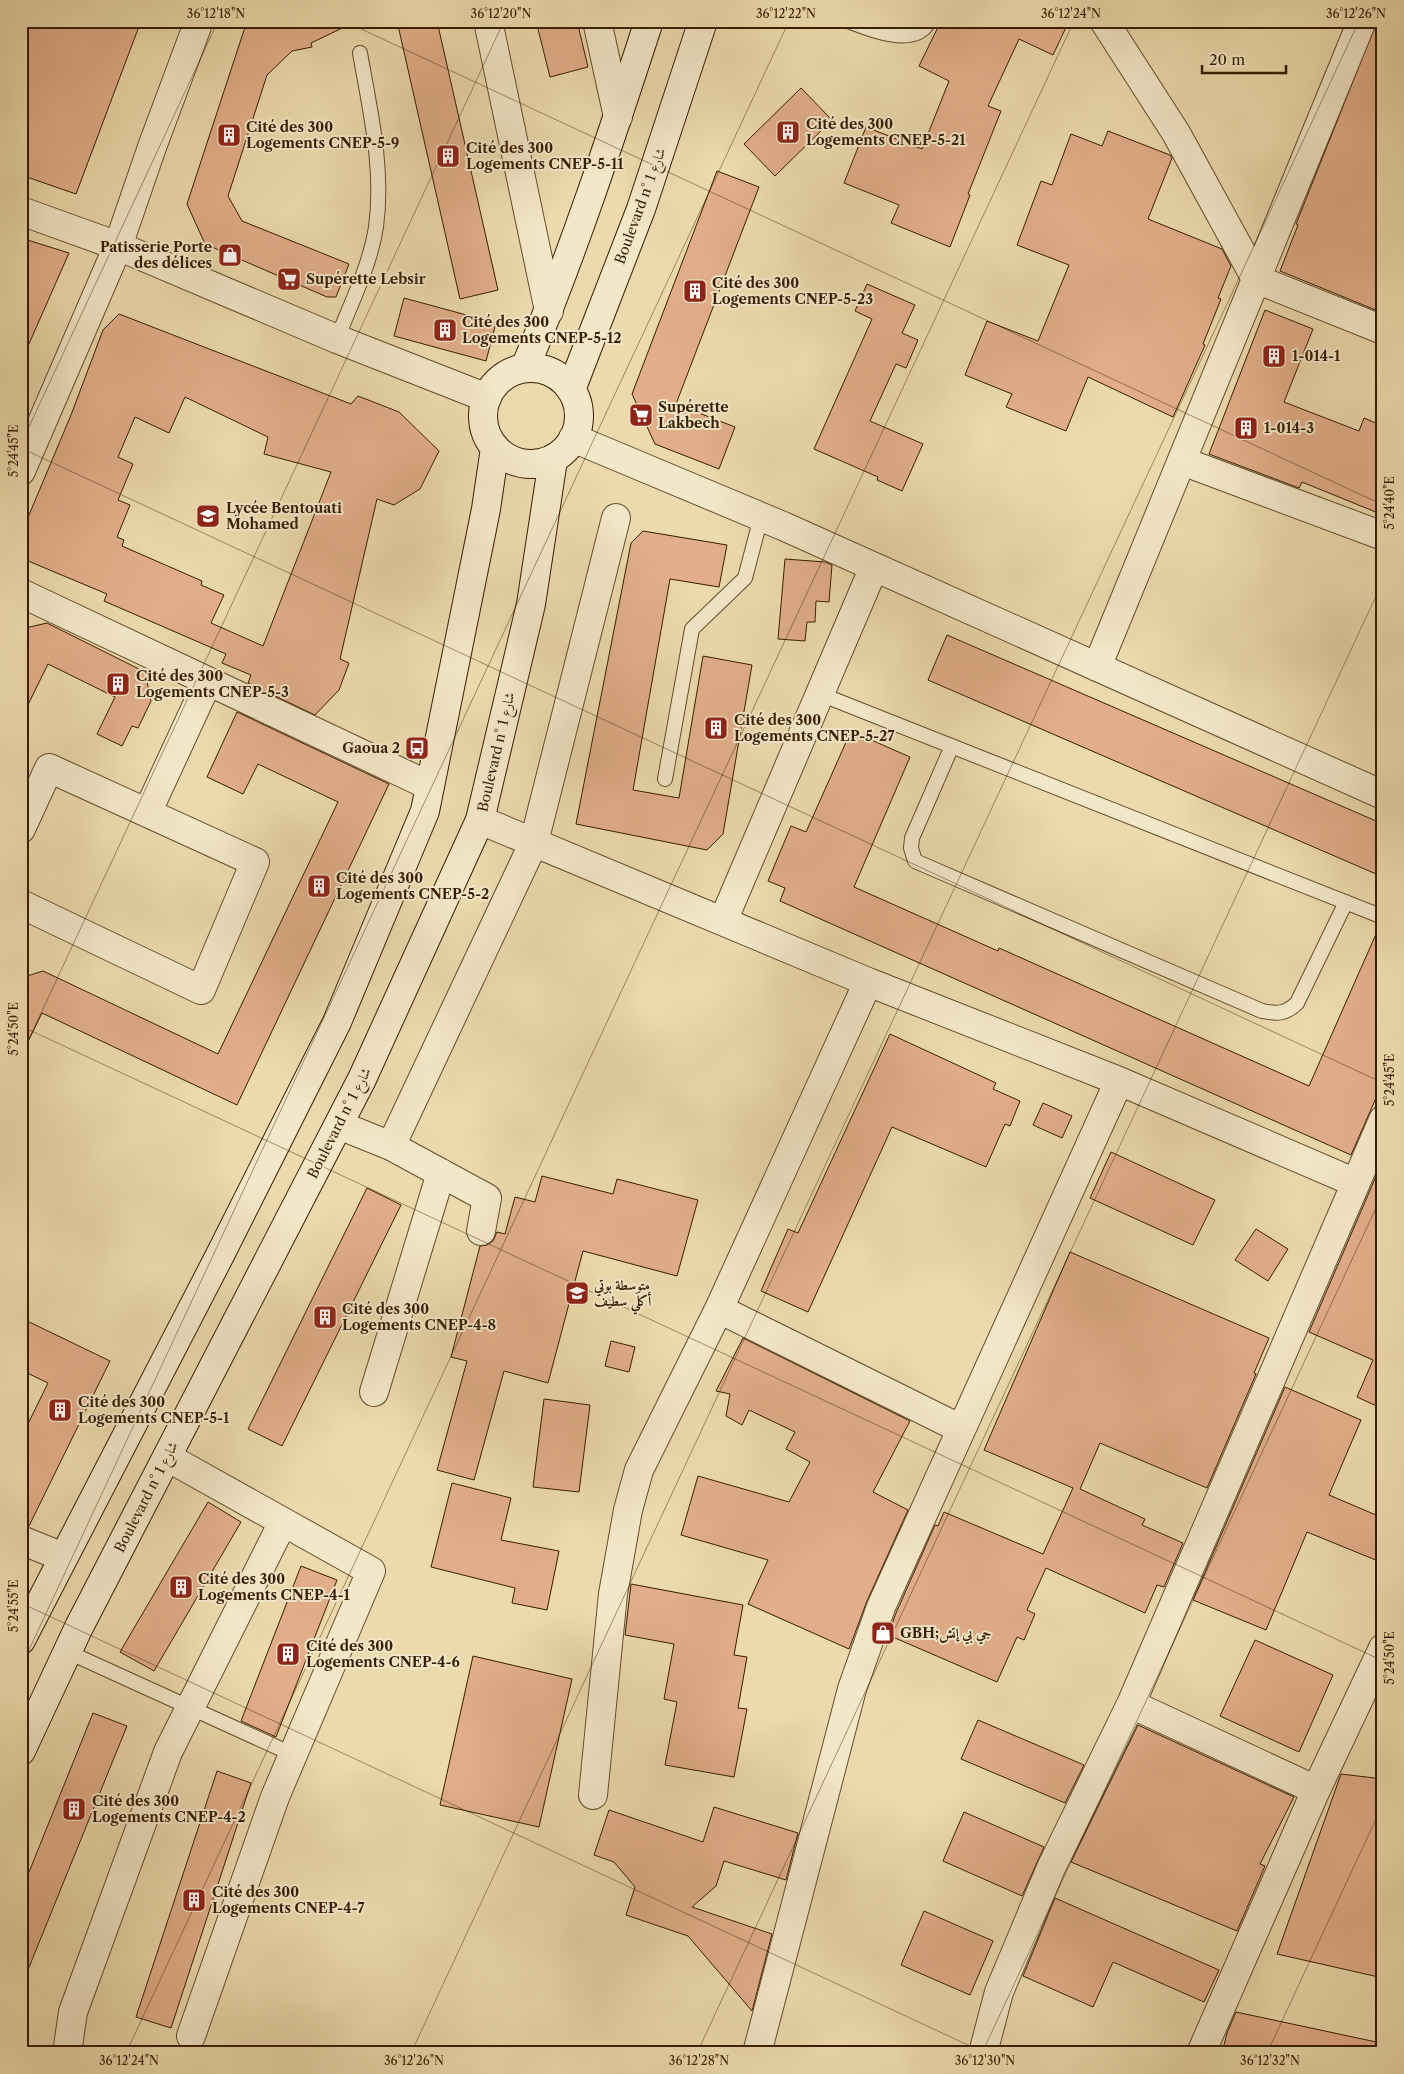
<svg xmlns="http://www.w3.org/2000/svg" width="1404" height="2074" viewBox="0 0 1404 2074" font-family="'Libre Caslon Text',Amiri,serif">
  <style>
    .building { fill: #e1ae89; stroke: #371d00; fill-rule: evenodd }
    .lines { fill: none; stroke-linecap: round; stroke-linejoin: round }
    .service-casing { stroke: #644c2b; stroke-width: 16 }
    .minor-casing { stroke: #644c2b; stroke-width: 30 }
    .tertiary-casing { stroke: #644c2b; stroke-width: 30 }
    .secondary-casing { stroke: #371d00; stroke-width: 30 }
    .service { stroke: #f3e7c9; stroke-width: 14 }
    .minor { stroke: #f3e7c9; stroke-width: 28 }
    .tertiary { stroke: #f3e7c9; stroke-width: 28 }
    .secondary { stroke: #f3e7c9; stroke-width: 28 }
    .ticks { fill: none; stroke: #371d00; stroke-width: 1; stroke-opacity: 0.45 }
    .labels { text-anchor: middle; stroke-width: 4; stroke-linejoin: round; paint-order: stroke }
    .poi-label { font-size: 14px; font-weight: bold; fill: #371d00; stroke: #f3e7c9; text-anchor: start }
    .street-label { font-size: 14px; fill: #371d00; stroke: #f3e7c9 }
    .neatline { fill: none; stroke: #371d00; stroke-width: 2 }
    .ticks-label { font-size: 12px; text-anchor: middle; fill: #371d00 }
  </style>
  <rect width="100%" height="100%" fill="#ecdaac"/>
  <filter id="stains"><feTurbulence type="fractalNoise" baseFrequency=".004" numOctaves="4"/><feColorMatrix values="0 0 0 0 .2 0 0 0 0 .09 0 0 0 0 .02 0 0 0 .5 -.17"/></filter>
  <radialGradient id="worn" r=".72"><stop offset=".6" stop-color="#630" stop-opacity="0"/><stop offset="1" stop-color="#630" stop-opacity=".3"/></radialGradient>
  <path class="building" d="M21 21H141L76 194 21 175Z
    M247 21H357L311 43 312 47 292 51 267 75 228 196 242 221 349 264 336 297H327L205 244 187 204Z
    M397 21H437L498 290 460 299Z
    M536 21H577L588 67 550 77Z
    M941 21H1069L1053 55 1019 39 988 106 1001 111 968 194 970 195 950 247 891 223 899 205 844 183 866 127 922 149 949 81 919 66Z
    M1377 21H1383V313L1280 271 1298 225 1296 224Z
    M801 88 832 120 775 176 744 144Z
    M1108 131 1170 155 1172 158 1148 219 1222 249 1231 266 1218 298 1221 299 1203 344 1205 345 1173 417 1088 377 1066 431 1006 407 1012 394 965 375 987 321 1038 341 1069 265 1017 245 1041 181 1052 185 1071 134 1102 146Z
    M717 171 759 187 676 404 735 427 719 469 655 444 632 394Z
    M21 238 69 253 21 362Z
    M867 284 915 305 902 333 918 340 906 368 896 364 870 421 923 444 902 491 877 480 878 477 814 449 872 319 855 311Z
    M404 298 496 323 486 361 394 336Z
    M1265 310 1313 329 1284 402 1359 431 1364 418 1383 426V515L1302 482 1299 488 1209 454Z
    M119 314 351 404 358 396 399 412 439 451 420 489 394 505 377 499 340 659 349 663 339 690 315 715 248 683 251 675 222 663 226 654 104 601 107 594 21 558V534L71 415 103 330ZM185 397 268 437 264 454 331 472 263 646 211 623 224 595 201 585 202 581 122 546 124 540 117 537 130 505 118 500 133 464 118 457 135 417 169 433Z
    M643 531 727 545 719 587 670 579 633 790 679 798 703 656 752 665 723 834 707 850 576 824 631 543Z
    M785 559 825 562 832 565 829 602 816 601 815 622H807L805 641 778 639Z
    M47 623 145 672 151 701 138 728 132 726 122 746 97 734 115 697 48 664 21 719V629Z
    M947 635 1383 824V877L928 680Z
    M237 712 389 784 237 1105 42 1013 21 1056V978L43 971 218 1054 338 802 258 764 243 794 207 777Z
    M851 731 910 757 854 887 998 951 999 948 1309 1086 1380 925 1383 926V1082L1351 1155 780 901 785 888 768 881 791 826 806 832Z
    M890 1034 996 1083 993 1089 1020 1101 1010 1126 1005 1124 986 1167 892 1127 808 1312 761 1291 788 1229 798 1233Z
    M1043 1103 1072 1116 1062 1138 1033 1125Z
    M1111 1152 1215 1200 1193 1245 1090 1198Z
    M1383 1160V1409L1357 1397 1373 1360 1309 1332Z
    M542 1176 613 1194 617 1179 698 1200 677 1276 583 1251 548 1383 504 1371 474 1480 437 1470 467 1361 451 1357 480 1246 487 1245 493 1241 497 1232 505 1234 515 1197 535 1202Z
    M367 1188 401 1205 282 1446 248 1429Z
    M1256 1229 1288 1249 1268 1281 1235 1260Z
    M1070 1252 1269 1338 1254 1373 1256 1374 1207 1488 1100 1443 1080 1489 1145 1519 1142 1525 1183 1543 1164 1587 1157 1585 1145 1613 1046 1568 1027 1610 1035 1614 1024 1640 1017 1637 997 1682 888 1635 896 1613 935 1525 938 1526 944 1512 1043 1554 1073 1488 984 1450Z
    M21 1318 110 1361 29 1526 21 1525V1438L48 1383 21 1370Z
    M743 1338 910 1421 873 1492 908 1510 867 1601 849 1649 748 1604 768 1560 681 1535 698 1476 789 1502 810 1462 786 1449 795 1432 749 1410 742 1425 726 1416 730 1394 716 1391Z
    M611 1341 635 1347 629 1372 605 1366Z
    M1285 1387 1361 1420 1329 1495 1383 1518V1563L1307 1532 1266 1630 1193 1600Z
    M544 1399 590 1405 579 1492 533 1487Z
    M452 1483 511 1498 501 1540 559 1551 547 1610 512 1603 515 1588 431 1567Z
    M208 1502 241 1522 154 1671 120 1652Z
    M301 1566 337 1580 276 1737 241 1721Z
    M631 1584 743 1605 734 1655 747 1657 738 1708 747 1709 734 1777 665 1765 677 1702 664 1699 674 1644 625 1635Z
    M1255 1640 1333 1675 1299 1752 1220 1716Z
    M473 1656 572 1679 539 1827 440 1805Z
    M93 1713 127 1726 21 1987V1892Z
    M978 1720 1084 1765 1065 1803 961 1759Z
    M1138 1725 1294 1797 1260 1864 1265 1866 1237 1931 1071 1862Z
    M217 1771 251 1783 171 2028 136 2017Z
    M1341 1774 1383 1779V1978L1277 1954Z
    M714 1807 798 1833 786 1880 724 1861 716 1886 692 1907 772 1934 752 2011 688 1936 626 1915 635 1887 614 1862 594 1855 609 1810 703 1842Z
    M964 1812 1044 1847 1022 1896 943 1861Z
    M1055 1898 1219 1970 1204 2002 1113 1962 1093 2007 1023 1976Z
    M924 1911 993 1941 970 1995 901 1965Z
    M1236 2012 1381 2043 1380 2053H1222L1227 2033Z"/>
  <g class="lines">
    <g class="service-casing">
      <path id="service" d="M848 21C868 29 916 49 929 21
        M337 339C351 303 370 266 376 227 384 169 370 110 360 53
        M820 694 1383 917
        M952 746 912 838 911 848 915 861 1262 1011C1277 1014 1286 1014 1297 1003L1346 902
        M665 779 692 629 745 578 761 517
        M68 1652 292 1754"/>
    </g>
    <g class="minor-casing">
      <path id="minor" d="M488 21 549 311
        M597 21 618 117
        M1104 21 1176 133 1256 279 1383 330
        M21 211 118 246 337 339 487 398
        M573 438 783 526 1383 795
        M1182 461 1383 536
        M21 593 430 786
        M1097 667 1362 21
        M147 813 208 681
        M480 820 868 982 719 1309 639 1470 628 1510 613 1594 593 1795
        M21 829 49 768 255 862 201 990 21 904
        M723 921 874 567
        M868 982 1119 1081
        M339 1125 391 1146
        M481 1231 487 1198 391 1146 534 842 616 518
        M719 1309 961 1429
        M374 1392 441 1173
        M167 1457 371 1571 275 1797 191 2036
        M21 1540 63 1557
        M1131 1704 1316 1790
        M67 2053 73 2012 168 1752 283 1522
        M757 2053 852 1689 881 1607 1119 1081 1356 1183
        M983 2053 999 1992 1051 1868 1131 1704 1383 1120
        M1201 2053 1316 1790 1383 1648"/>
    </g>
    <g class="tertiary-casing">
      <path id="tertiary" d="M21 471 118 246 152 147 199 21"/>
    </g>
    <g class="secondary-casing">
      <path id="secondary" d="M525 368C572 255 611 138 649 21
        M483 416a48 48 0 1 1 96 0a48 48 0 1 1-96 0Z
        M571 390 641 209 703 21
        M21 1640 219 1257 337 1022 425 811 486 509 495 448
        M21 1751 79 1627 362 1079 480 820 531 604 553 460"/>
    </g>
    <use href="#service" class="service"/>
    <use href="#minor" class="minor"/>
    <use href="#tertiary" class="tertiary"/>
    <use href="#secondary" class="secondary"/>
  </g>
  <path class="ticks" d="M344 21 1383 505M21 444 218 21M21 448 1383 1083M21 1026 1383 1661M21 1056 504 21M21 1603 985 2053M21 1667 789 21M126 2053 1074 21M411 2053 1359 21M697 2053 1383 581M982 2053 1383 1193M1267 2053 1383 1804"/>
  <defs>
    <g id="building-square" transform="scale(1.25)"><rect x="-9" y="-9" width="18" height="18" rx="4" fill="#8f2418" stroke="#f3e7c9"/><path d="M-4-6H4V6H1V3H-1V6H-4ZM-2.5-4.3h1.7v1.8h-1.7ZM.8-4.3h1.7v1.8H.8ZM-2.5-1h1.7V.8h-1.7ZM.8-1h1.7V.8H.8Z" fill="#fff"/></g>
    <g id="shop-square" transform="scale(1.25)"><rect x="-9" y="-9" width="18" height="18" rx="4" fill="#8f2418" stroke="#f3e7c9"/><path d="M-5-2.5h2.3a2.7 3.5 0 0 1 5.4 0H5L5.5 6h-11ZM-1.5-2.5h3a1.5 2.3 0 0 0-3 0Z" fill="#fff"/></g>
    <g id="supermarket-square" transform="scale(1.25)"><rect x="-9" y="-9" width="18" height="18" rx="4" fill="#8f2418" stroke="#f3e7c9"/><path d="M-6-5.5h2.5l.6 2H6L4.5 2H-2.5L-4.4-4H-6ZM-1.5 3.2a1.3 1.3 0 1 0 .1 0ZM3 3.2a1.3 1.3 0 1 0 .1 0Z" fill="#fff"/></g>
    <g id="school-square" transform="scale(1.25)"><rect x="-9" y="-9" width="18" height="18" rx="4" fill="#8f2418" stroke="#f3e7c9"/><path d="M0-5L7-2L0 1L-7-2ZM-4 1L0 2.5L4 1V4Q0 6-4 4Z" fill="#fff"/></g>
    <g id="bus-square" transform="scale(1.25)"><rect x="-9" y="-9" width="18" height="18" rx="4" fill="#8f2418" stroke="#f3e7c9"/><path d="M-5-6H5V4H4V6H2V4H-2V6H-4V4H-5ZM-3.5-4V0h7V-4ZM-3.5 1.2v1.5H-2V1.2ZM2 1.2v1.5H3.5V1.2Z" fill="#fff"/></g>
  </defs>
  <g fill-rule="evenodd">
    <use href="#building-square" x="788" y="132"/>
    <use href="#building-square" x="229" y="135"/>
    <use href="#building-square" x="448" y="156"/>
    <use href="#shop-square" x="230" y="255"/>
    <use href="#supermarket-square" x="289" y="279"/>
    <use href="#building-square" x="695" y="291"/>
    <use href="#building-square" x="445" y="330"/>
    <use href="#building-square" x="1274" y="356"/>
    <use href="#supermarket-square" x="641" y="415"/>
    <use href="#building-square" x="1246" y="428"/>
    <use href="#school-square" x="208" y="516"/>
    <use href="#building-square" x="118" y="684"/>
    <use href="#building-square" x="716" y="728"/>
    <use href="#bus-square" x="417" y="748"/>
    <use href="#building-square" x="319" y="886"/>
    <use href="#school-square" x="577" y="1293"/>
    <use href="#building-square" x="325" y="1317"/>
    <use href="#building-square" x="60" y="1410"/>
    <use href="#building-square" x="181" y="1587"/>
    <use href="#shop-square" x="883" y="1633"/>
    <use href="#building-square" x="288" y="1654"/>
    <use href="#building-square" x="74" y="1809"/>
    <use href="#building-square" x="194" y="1900"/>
  </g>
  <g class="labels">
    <g class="poi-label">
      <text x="806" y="129">Cité des 300<tspan x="806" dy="16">Logements CNEP-5-21</tspan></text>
      <text x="246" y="132">Cité des 300<tspan x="246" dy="16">Logements CNEP-5-9</tspan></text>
      <text x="466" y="153">Cité des 300<tspan x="466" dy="16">Logements CNEP-5-11</tspan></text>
      <text x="212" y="252" text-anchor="end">Patisserie Porte<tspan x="212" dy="16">des délices</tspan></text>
      <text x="306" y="284">Supérette Lebsir</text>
      <text x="712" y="288">Cité des 300<tspan x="712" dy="16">Logements CNEP-5-23</tspan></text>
      <text x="462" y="327">Cité des 300<tspan x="462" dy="16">Logements CNEP-5-12</tspan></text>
      <text x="1292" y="361">1-014-1</text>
      <text x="658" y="412">Supérette<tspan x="658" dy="16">Lakbech</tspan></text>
      <text x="1264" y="433">1-014-3</text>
      <text x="226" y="513">Lycée Bentouati<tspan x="226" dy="16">Mohamed</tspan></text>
      <text x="136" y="681">Cité des 300<tspan x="136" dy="16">Logements CNEP-5-3</tspan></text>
      <text x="734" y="725">Cité des 300<tspan x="734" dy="16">Logements CNEP-5-27</tspan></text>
      <text x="400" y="753" text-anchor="end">Gaoua 2</text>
      <text x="336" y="883">Cité des 300<tspan x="336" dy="16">Logements CNEP-5-2</tspan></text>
      <text x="594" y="1290">متوسطة بوتي<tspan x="594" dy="16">أكلي سطيف</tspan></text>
      <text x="342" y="1314">Cité des 300<tspan x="342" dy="16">Logements CNEP-4-8</tspan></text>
      <text x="78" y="1407">Cité des 300<tspan x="78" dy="16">Logements CNEP-5-1</tspan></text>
      <text x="198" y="1584">Cité des 300<tspan x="198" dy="16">Logements CNEP-4-1</tspan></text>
      <text x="900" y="1638">GBH;جي بي إتش</text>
      <text x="306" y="1651">Cité des 300<tspan x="306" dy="16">Logements CNEP-4-6</tspan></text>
      <text x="92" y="1806">Cité des 300<tspan x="92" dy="16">Logements CNEP-4-2</tspan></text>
      <text x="212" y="1897">Cité des 300<tspan x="212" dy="16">Logements CNEP-4-7</tspan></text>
    </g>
    <g class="street-label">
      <text transform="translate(640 206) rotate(-70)" y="5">Boulevard n° شارع 1</text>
      <text transform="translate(496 752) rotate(-77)" y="5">Boulevard n° شارع 1</text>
      <text transform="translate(339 1123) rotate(-63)" y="5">Boulevard n° شارع 1</text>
      <text transform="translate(146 1497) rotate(-63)" y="5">Boulevard n° شارع 1</text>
    </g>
  </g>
  <rect width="1404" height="2074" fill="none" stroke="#ecdaac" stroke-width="55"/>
  <path d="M1202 65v8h84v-8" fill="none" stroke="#371d00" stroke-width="2.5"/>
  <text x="1209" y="65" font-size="15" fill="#371d00" stroke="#f3e7c9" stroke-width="4" paint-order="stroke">20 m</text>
  <rect x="28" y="28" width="1348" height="2018" class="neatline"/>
  <g class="ticks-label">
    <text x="216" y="18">36°12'18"N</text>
    <text x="501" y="18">36°12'20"N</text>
    <text x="786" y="18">36°12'22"N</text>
    <text x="1071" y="18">36°12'24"N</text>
    <text x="1356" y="18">36°12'26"N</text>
    <text transform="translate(14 451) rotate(-90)" y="4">5°24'45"E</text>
    <text transform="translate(1390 503) rotate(-90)" y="4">5°24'40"E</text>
    <text transform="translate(14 1029) rotate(-90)" y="4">5°24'50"E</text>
    <text transform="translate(1390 1080) rotate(-90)" y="4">5°24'45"E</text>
    <text transform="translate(14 1606) rotate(-90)" y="4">5°24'55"E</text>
    <text transform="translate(1390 1658) rotate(-90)" y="4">5°24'50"E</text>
    <text x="129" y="2065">36°12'24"N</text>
    <text x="414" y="2065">36°12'26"N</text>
    <text x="699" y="2065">36°12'28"N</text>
    <text x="985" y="2065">36°12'30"N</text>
    <text x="1270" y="2065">36°12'32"N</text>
  </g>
  <rect width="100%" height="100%" filter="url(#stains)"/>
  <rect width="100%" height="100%" fill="url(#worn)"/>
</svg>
